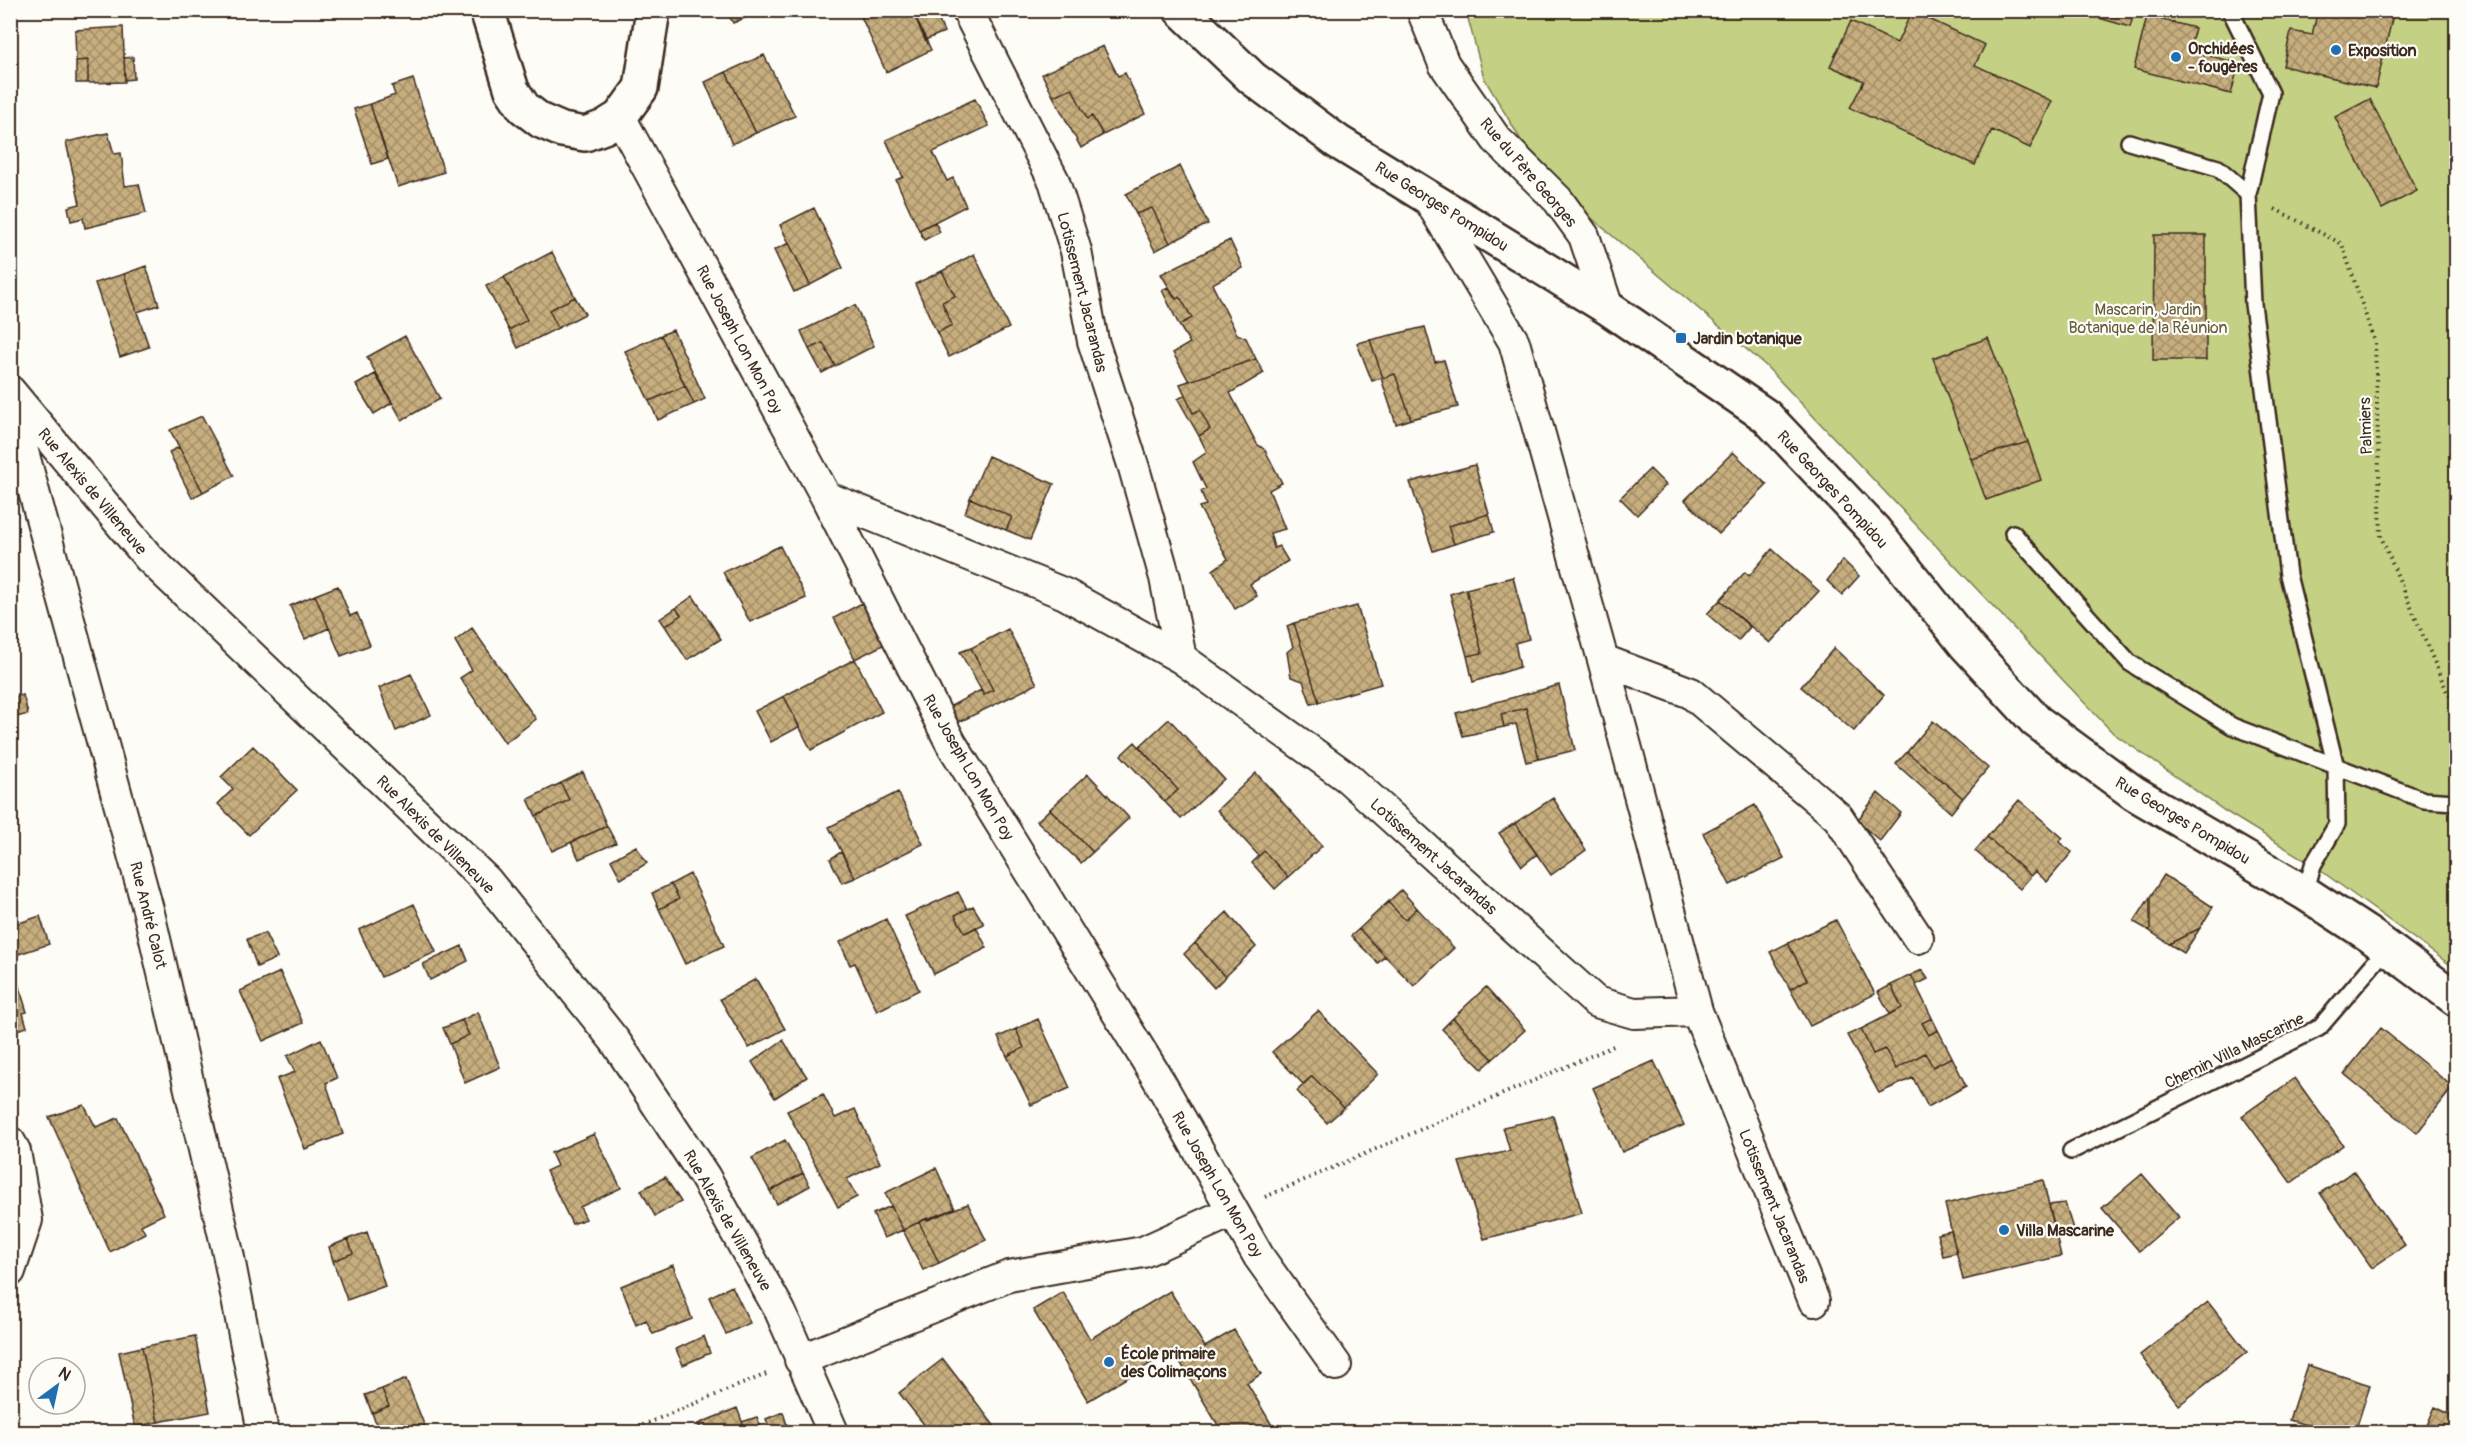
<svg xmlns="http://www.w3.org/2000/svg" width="2467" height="1443" viewBox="0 0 2467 1443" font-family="Pangolin,sans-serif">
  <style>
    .garden { fill: #c4d084; stroke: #807d51; stroke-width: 1.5 }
    .building { fill: url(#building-cross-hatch); stroke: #3b2a1e; stroke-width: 1.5 }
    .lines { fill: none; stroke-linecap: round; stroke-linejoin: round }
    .lane-casing { stroke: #3b2a1e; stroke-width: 20 }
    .street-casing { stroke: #3b2a1e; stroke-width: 34 }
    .secondary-casing { stroke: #3b2a1e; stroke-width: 38 }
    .path { stroke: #3b2a1e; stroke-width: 4; stroke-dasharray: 1.5 4.5; stroke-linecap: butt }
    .lane { stroke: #fdfcf7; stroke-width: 15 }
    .street { stroke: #fdfcf7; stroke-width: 30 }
    .secondary { stroke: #fdfcf7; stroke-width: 33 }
    .poi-dot { fill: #1f6fb2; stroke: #fdfcf7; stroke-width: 2 }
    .labels { text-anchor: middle; stroke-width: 4.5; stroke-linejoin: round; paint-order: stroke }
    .poi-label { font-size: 16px; font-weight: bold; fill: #3b2a1e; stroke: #fdfcf7; text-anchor: start }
    .street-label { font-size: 16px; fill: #3b2a1e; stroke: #fdfcf7 }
    .park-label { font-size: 16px; fill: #645c3d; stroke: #fdfcf7 }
  </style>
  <defs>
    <pattern id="building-cross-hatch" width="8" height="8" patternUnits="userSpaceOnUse" patternTransform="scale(1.5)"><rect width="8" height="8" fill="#c7ae7e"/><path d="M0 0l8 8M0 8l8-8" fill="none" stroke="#a38e67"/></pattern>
  </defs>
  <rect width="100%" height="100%" fill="#fdfcf7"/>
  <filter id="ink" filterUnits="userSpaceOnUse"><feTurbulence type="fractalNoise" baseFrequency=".0167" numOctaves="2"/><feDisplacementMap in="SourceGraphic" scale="12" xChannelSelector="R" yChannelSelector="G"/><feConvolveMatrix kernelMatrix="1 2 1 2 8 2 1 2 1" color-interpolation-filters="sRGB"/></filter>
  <g filter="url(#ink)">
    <path class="garden" d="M1466 11H2456V969L2313 865 2225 811 2113 733 1765 365 1543 177 1484 78Z"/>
    <path class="building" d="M726 10H744L747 17 733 23Z
      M861 10H912L931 50 886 72 859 12Z
      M912 10H934L944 32 925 40Z
      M2101 10H2135L2130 27 2099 18Z
      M2318 10H2394L2376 88 2283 66 2291 31 2312 35Z
      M1912 11 1985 45 1975 65 2052 101 2030 148 1992 130 1975 165 1850 108 1864 81 1830 66 1851 21 1897 43Z
      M2147 16 2195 28 2189 51 2239 63 2231 94 2134 69Z
      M123 27 125 82 88 83V60L76 61 75 30Z
      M1103 46 1118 76 1125 73 1145 114 1103 135 1092 116 1087 119 1072 88 1053 96 1042 74Z
      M764 55 795 116 756 133 726 72Z
      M133 57 134 79 125 80 124 58Z
      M88 60V83H76V61Z
      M726 72 756 133 732 144 705 82Z
      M413 79 444 172 398 187 370 104 395 95 392 86Z
      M1072 88 1087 119 1092 116 1103 135 1081 148 1053 96Z
      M975 99 989 126 933 152 947 181 953 178 966 206 919 230 896 180 903 177 886 140Z
      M2370 99 2417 191 2382 209 2335 117Z
      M370 104 388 159 372 164 354 109Z
      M108 133 114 154 121 153 125 186 139 184 146 213 85 228 83 218 71 221 68 207 80 204 66 142Z
      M1180 166 1208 224 1170 243 1152 208 1136 214 1126 194Z
      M814 208 843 268 810 285 780 225Z
      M1152 208 1170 243 1155 251 1136 214Z
      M935 222 940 232 924 240 919 230Z
      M2154 235H2206V360H2153Z
      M1230 240 1243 268 1212 284 1237 334 1246 338 1256 359 1189 381 1173 353 1190 343 1179 325 1192 318 1180 297 1176 299 1161 274Z
      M789 243 810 285 794 292 774 250Z
      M552 252 575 297 549 310 558 328 518 348 509 330 527 320 504 277Z
      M974 254 1009 328 949 357 937 333 952 325 942 302 955 296 942 271Z
      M146 266 159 305 137 312 124 274Z
      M942 271 955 296 942 302 952 325 937 333 915 284Z
      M124 274 149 347 120 357 95 283Z
      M504 277 527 320 509 330 486 286Z
      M1168 287 1176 299 1180 297 1192 318 1179 325 1162 290Z
      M575 297 585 314 558 328 549 310Z
      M855 305 874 346 835 366 823 343 809 349 801 331Z
      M1425 327 1435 362 1444 360 1458 407 1411 419 1395 374 1383 378 1370 340Z
      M673 330 705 399 694 404 661 335Z
      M661 335 685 386 649 401 625 351Z
      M405 336 440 399 402 420 367 357Z
      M1988 338 2028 442 1971 459 1933 358Z
      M1370 340 1383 378 1395 374 1411 419 1396 424 1381 378 1372 381 1357 343Z
      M823 343 835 366 822 373 809 349Z
      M1256 359 1264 373 1230 393 1257 444 1265 450 1282 483 1269 490 1285 529 1270 533 1274 548 1279 546 1288 561 1250 584 1257 596 1235 609 1213 570 1228 559 1199 507 1206 505 1201 491 1206 489 1193 462 1207 452 1199 436 1210 429 1200 410 1193 413 1180 384Z
      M375 374 392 403 374 414 356 385Z
      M685 386 694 404 658 420 649 401Z
      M1185 395 1193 413 1200 410 1210 429 1199 436 1178 399Z
      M202 416 234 476 203 492 170 430Z
      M2028 442 2041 480 1986 500 1971 459Z
      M179 447 203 492 192 498 169 452Z
      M1733 452 1767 485 1719 534 1685 500Z
      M988 456 1054 484 1030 540 1006 530 1012 517 970 498Z
      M1475 465 1489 514 1448 526 1454 544 1433 551 1410 482Z
      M1650 469 1666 485 1637 515 1620 498Z
      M970 498 1012 517 1006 530 965 513Z
      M1489 514 1494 532 1454 544 1448 526Z
      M780 546 806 598 750 622 723 572Z
      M1772 549 1819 591 1770 643 1720 600 1745 572 1749 576Z
      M1843 560 1859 576 1842 595 1827 581Z
      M1513 577 1529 639 1515 643 1520 667 1473 682 1467 656 1482 653 1466 589Z
      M338 586 350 616 357 613 370 645 341 656 315 595Z
      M1466 589 1482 653 1467 656 1450 594Z
      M315 595 329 628 305 639 290 606Z
      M693 596 721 639 687 660 665 626 681 615 676 608Z
      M1720 600 1750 627 1738 641 1707 614Z
      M862 603 885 644 855 659 834 618Z
      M1357 606 1381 684 1319 702 1294 623Z
      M676 608 681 615 665 626 660 619Z
      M1294 623 1319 702 1311 704 1303 681 1291 677 1287 652 1293 647 1287 626Z
      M472 628 536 719 505 743 460 678 472 670 455 641Z
      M1008 629 1037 684 955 724 947 708 981 690 984 695 993 690 971 648Z
      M971 648 993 690 984 695 960 652Z
      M1834 648 1884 695 1854 731 1801 687Z
      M855 659 882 712 811 750 784 696Z
      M411 674 431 715 396 731 379 688Z
      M1559 685 1575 750 1539 759 1526 708 1501 714 1504 727 1463 736 1456 713Z
      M23 695 28 714 13 718 14 720 10 721V698Z
      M784 696 799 727 771 742 755 711Z
      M1526 708 1539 759 1526 762 1516 724 1504 727 1501 714Z
      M1169 719 1224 779 1181 819 1165 802 1178 790 1139 747Z
      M1933 721 1988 768 1963 798 1907 752Z
      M1135 742 1178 790 1165 802 1121 755Z
      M253 746 297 790 249 835 218 804 233 789 221 777Z
      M1907 752 1963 798 1951 813 1896 764Z
      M583 772 607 826 552 851 536 816 569 800 561 783Z
      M1256 773 1322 846 1288 877 1264 851 1259 856 1217 810Z
      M1088 774 1129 818 1093 852 1050 809Z
      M561 783 569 800 536 816 528 799Z
      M898 792 923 844 855 878 829 827Z
      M1878 793 1901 813 1880 841 1857 821Z
      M1553 798 1586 850 1551 875 1515 823Z
      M2019 800 2063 838 2059 842 2072 852 2047 882 2035 871 2031 876 1987 837Z
      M1755 805 1784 858 1730 885 1703 833Z
      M1050 809 1093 852 1081 863 1037 821Z
      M1515 823 1537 854 1522 866 1499 833Z
      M607 826 616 843 579 859 571 842Z
      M1987 837 2031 876 2020 889 1975 851Z
      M636 846 647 863 621 879 611 860Z
      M1264 851 1288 877 1275 889 1252 863Z
      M841 852 855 878 842 883 830 859Z
      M690 874 724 946 685 964 659 909 679 899 671 884Z
      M2164 875 2213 907 2200 928 2169 944 2150 931V897Z
      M671 884 679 899 659 909 652 893Z
      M1401 890 1417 908 1405 920 1388 902Z
      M958 892 967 909 955 915 965 933 976 927 987 948 934 974 905 916Z
      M2150 897V931L2134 922Z
      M1388 902 1405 920 1417 908 1454 948 1414 986 1359 929Z
      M414 904 436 952 381 977 359 930Z
      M973 906 984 924 965 933 955 915Z
      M1227 912 1256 947 1225 977 1195 943Z
      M40 916 49 944 10 957V926Z
      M886 919 919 990 877 1011 855 963 850 965 840 942Z
      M1836 920 1875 994 1810 1026 1790 989 1807 980 1788 943Z
      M2200 928 2184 953 2169 944Z
      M1359 929 1385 956 1378 963 1351 936Z
      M265 933 277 958 257 967 247 939Z
      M1195 943 1225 977 1214 988 1184 954Z
      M1788 943 1807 980 1790 989 1770 952Z
      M462 946 468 961 430 980 423 964Z
      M10 960 18 983 10 985Z
      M1922 970 1928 979 1916 985 1911 975Z
      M280 972 303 1023 263 1041 240 991Z
      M1911 975 1932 1018 1922 1023 1929 1035 1938 1030 1952 1057 1933 1067 1925 1053 1896 1069 1885 1049 1873 1054 1861 1029 1902 1008 1891 985Z
      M756 979 785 1029 749 1048 720 999Z
      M18 983 27 1012 23 1013 27 1027 10 1032V985Z
      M1891 985 1902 1008 1890 1014 1878 992Z
      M1486 987 1525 1030 1493 1059 1453 1018Z
      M1318 1011 1378 1074 1344 1108 1312 1076 1303 1084 1272 1052Z
      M478 1012 500 1067 465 1083 450 1044 469 1035 462 1020Z
      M1453 1018 1493 1059 1482 1069 1442 1029Z
      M1932 1018 1938 1030 1929 1035 1922 1023Z
      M1038 1019 1070 1088 1031 1105 1007 1056 1024 1048 1016 1029Z
      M462 1020 469 1035 450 1044 443 1028Z
      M2381 1028 2453 1087 2417 1133 2344 1074Z
      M1016 1029 1024 1048 1007 1056 998 1037Z
      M1861 1029 1873 1054 1885 1049 1896 1069 1925 1053 1933 1067 1952 1057 1966 1086 1928 1107 1913 1078 1879 1093 1847 1035Z
      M321 1039 337 1078 326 1083 343 1134 305 1149 277 1079 295 1072 287 1056Z
      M783 1040 807 1077 775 1098 752 1062Z
      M1654 1061 1684 1125 1622 1152 1593 1088Z
      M1312 1076 1344 1108 1327 1123 1297 1091Z
      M2295 1078 2343 1145 2291 1183 2242 1116Z
      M823 1094 835 1118 855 1109 880 1163 847 1179 857 1197 838 1207 787 1111Z
      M84 1105 96 1127 118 1118 164 1214 141 1225 145 1233 110 1252 49 1117Z
      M1553 1116 1582 1213 1484 1239 1459 1162 1510 1151 1503 1127Z
      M594 1134 621 1188 580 1207 586 1219 572 1224 546 1171 557 1166 551 1153Z
      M785 1140 803 1173 770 1191 752 1158Z
      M936 1168 955 1209 928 1220 927 1218 903 1230 885 1193Z
      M2354 1171 2405 1245 2372 1268 2320 1193Z
      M803 1173 810 1186 777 1204 770 1191Z
      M2142 1174 2179 1217 2139 1251 2102 1208Z
      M665 1177 681 1202 655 1216 641 1190Z
      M2043 1180 2061 1256 1963 1280 1945 1204Z
      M2065 1203 2073 1229 2056 1231 2049 1205Z
      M968 1204 986 1240 939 1263 919 1222Z
      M891 1206 903 1230 884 1238 873 1214Z
      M919 1222 939 1263 923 1270 903 1230Z
      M1951 1231 1957 1253 1943 1256 1937 1234Z
      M367 1232 385 1286 347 1300 333 1261 353 1253 348 1239Z
      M348 1239 353 1253 333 1261 329 1247Z
      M673 1265 692 1319 653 1334 646 1320 636 1325 621 1286Z
      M732 1286 750 1323 726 1334 709 1297Z
      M1170 1291 1205 1347 1234 1330 1261 1374 1247 1383 1276 1432H1222L1173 1350 1088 1401 1033 1310 1063 1292 1090 1339Z
      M2208 1302 2247 1352 2179 1405 2140 1355Z
      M195 1336 210 1412 158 1422 142 1347Z
      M704 1336 710 1353 683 1365 676 1349Z
      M142 1347 158 1422 135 1427 119 1352Z
      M943 1359 999 1432H930L899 1393Z
      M2307 1365 2370 1385 2355 1432H2331L2289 1420Z
      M406 1379 427 1432H379L372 1413 389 1406 382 1389Z
      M382 1389 389 1406 372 1413 365 1395Z
      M2435 1407 2456 1417V1432H2424Z
      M737 1408 746 1432H702L698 1424Z
      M783 1412 789 1432H771L766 1419Z
      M757 1417 763 1432H746L742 1422Z"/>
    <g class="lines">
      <g class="lane-casing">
        <path id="lane" d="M2230 10 2271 93 2248 194
          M2129 142 2218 168 2248 194 2253 304 2288 575 2336 767 2337 824 2313 865 2305 893
          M2013 533 2130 663 2232 726 2424 800 2456 802
          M2071 1151 2319 1028 2387 948"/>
      </g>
      <g class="street-casing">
        <path id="street" d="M967 10 1054 181 1076 251 1093 341 1134 468 1165 578 1181 658
          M1422 10 1444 64 1496 139 1558 200 1584 236 1608 308
          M620 117 826 497 951 743 1158 1079 1259 1257 1336 1365
          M1428 198 1514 342 1603 660 1697 1011 1814 1301
          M10 391 149 558 487 881 615 1041 705 1177 780 1311 833 1432
          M10 404 149 913 228 1253 263 1432
          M826 497 1065 594 1181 658 1348 778 1596 1002 1634 1013 1697 1011
          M1603 660 1691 693 1838 817 1918 938
          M10 1142 15 1151 27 1220 10 1271
          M800 1360 1009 1276 1143 1252 1231 1212"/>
      </g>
      <g class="secondary-casing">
        <path id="secondary" d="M487 10 512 90 524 108 541 121 562 130 585 134 604 127 620 117 641 88 653 10
          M1181 10 1252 78 1338 142 1608 308 1766 416 1874 530 1965 644 2036 721 2134 793 2305 893 2371 936 2456 999"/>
      </g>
      <path class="path" d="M2171 13 2173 10
        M2275 209 2342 244 2375 343 2381 537 2448 694 2456 701
        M1265 1197 1616 1045
        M626 1432 769 1373"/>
      <use href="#lane" class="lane"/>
      <use href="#street" class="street"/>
      <use href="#secondary" class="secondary"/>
    </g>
  </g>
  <g class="poi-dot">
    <circle cx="2336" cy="50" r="6"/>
    <circle cx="2176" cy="57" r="6"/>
    <rect x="1675" y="332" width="12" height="12" rx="3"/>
    <circle cx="2004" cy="1230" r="6"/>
    <circle cx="1109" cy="1362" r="6"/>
  </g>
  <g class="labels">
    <g class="poi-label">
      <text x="2188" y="54">Orchidées<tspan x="2188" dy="18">- fougères</tspan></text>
      <text x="2348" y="56">Exposition</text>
      <text x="1693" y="344">Jardin botanique</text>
      <text x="2016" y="1236">Villa Mascarine</text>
      <text x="1121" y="1359">École primaire<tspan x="1121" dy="18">des Colimaçons</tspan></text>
    </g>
    <g class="street-label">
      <text transform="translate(1529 172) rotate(49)" y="6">Rue du Père Georges</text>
      <text transform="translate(1442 206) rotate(32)" y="6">Rue Georges Pompidou</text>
      <text transform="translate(1083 292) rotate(76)" y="6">Lotissement Jacarandas</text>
      <text transform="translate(740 339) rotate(62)" y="6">Rue Joseph Lon Mon Poy</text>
      <text transform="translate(2365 426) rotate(-92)" y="6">Palmiers</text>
      <text transform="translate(1833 489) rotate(47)" y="6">Rue Georges Pompidou</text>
      <text transform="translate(93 491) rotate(50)" y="6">Rue Alexis de Villeneuve</text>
      <text transform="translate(969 767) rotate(60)" y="6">Rue Joseph Lon Mon Poy</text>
      <text transform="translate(2183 820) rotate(31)" y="6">Rue Georges Pompidou</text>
      <text transform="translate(436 834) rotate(45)" y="6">Rue Alexis de Villeneuve</text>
      <text transform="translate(1434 856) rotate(42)" y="6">Lotissement Jacarandas</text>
      <text transform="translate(149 915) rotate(76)" y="6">Rue André Calot</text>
      <text transform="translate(2234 1050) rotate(-26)" y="6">Chemin Villa Mascarine</text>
      <text transform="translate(1218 1184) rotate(60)" y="6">Rue Joseph Lon Mon Poy</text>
      <text transform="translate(1775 1206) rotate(68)" y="6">Lotissement Jacarandas</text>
      <text transform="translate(728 1220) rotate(60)" y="6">Rue Alexis de Villeneuve</text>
    </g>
    <g class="park-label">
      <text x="2148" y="315">Mascarin, Jardin<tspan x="2148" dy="18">Botanique de la Réunion</tspan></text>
    </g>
  </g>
  <rect width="2467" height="1443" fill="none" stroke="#fdfcf7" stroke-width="36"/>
  <rect x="18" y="18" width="2431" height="1407" fill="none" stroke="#3b2a1e" stroke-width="2" filter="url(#ink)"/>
  <g transform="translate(57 1386) rotate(33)"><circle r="28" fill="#fdfcf7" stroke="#afa8a0" stroke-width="1.5"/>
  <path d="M0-4.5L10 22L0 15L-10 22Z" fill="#1f6fb2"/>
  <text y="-9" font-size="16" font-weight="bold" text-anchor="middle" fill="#3b2a1e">N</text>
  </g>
</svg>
